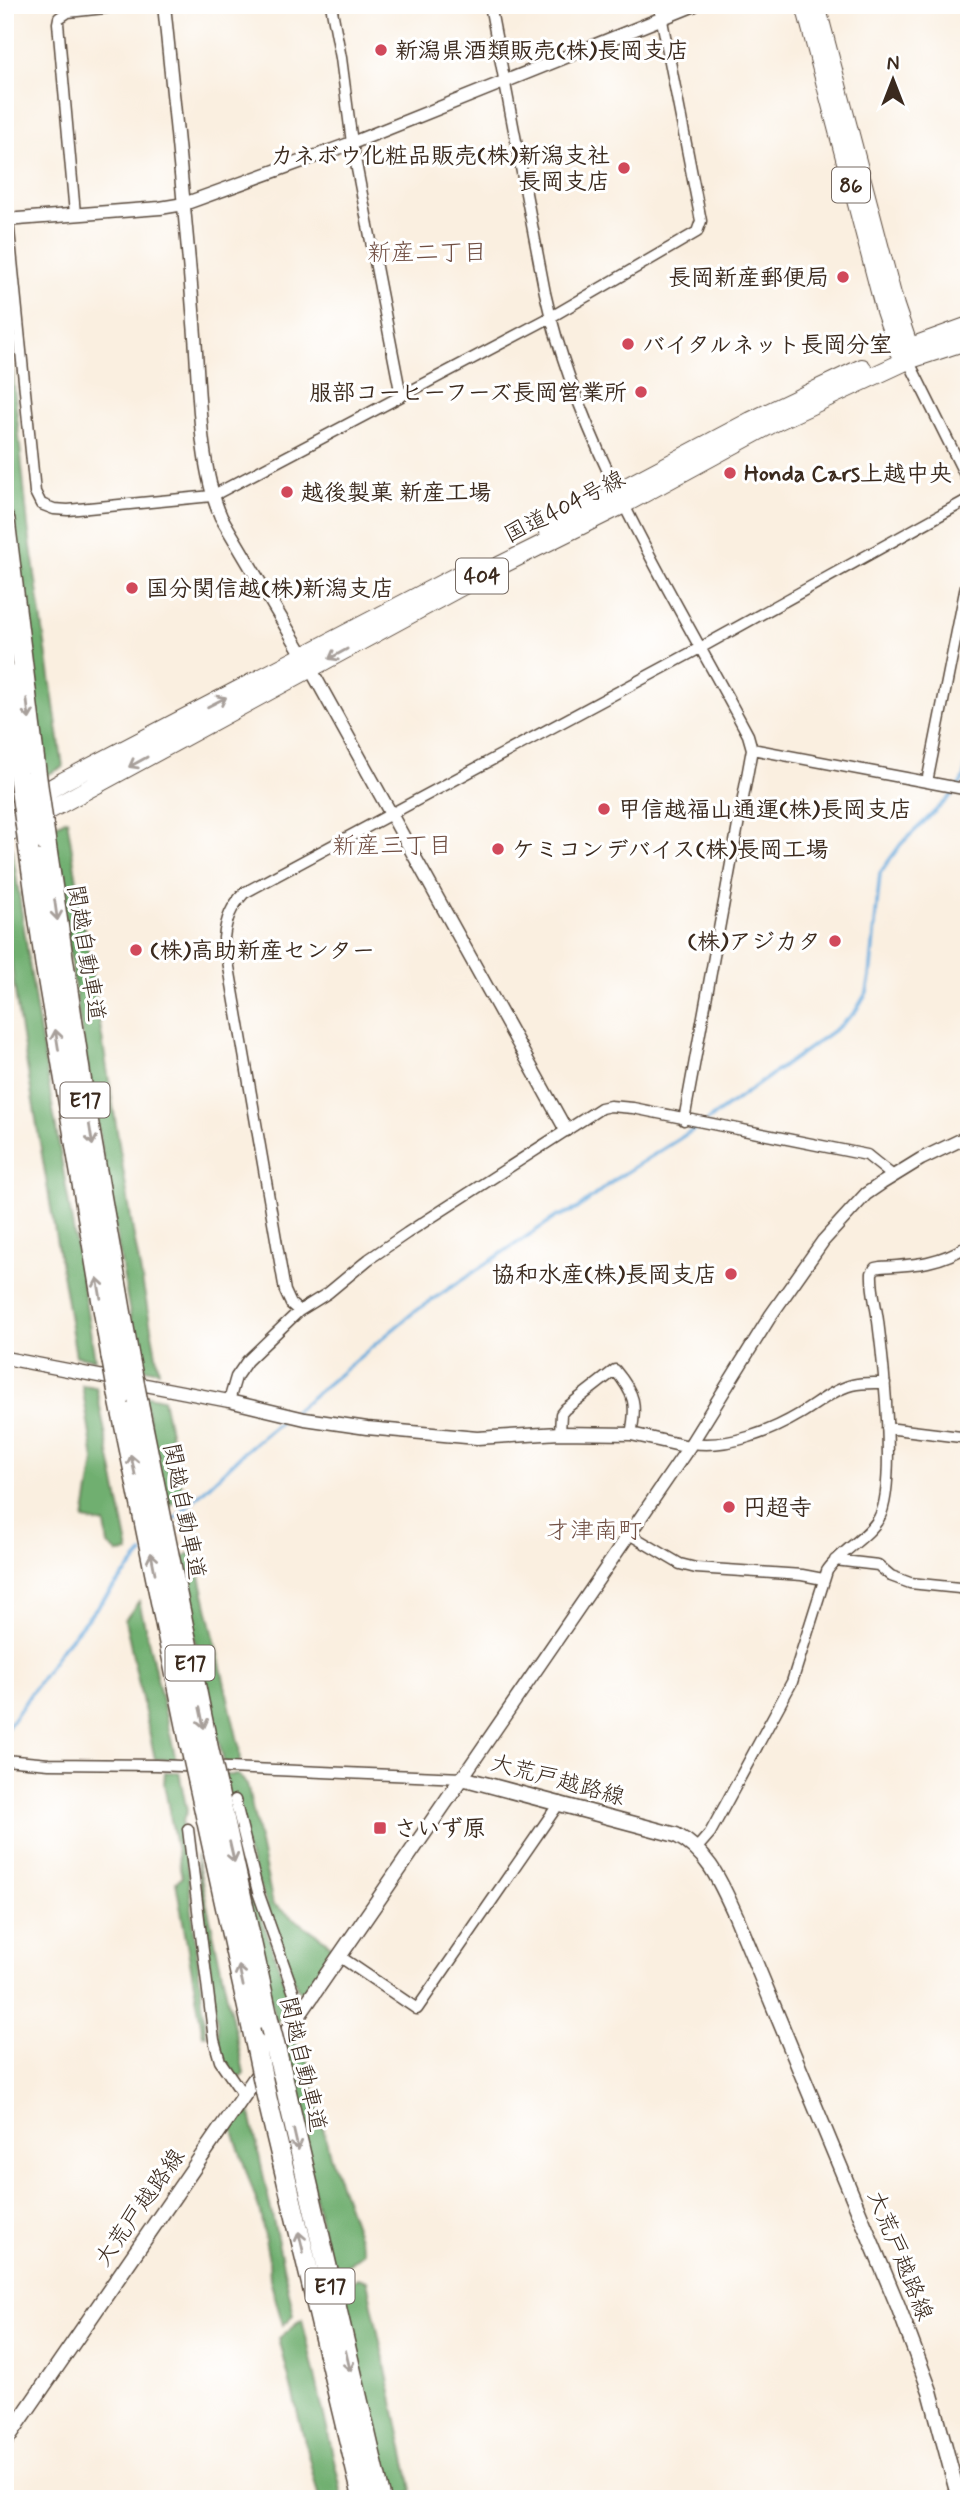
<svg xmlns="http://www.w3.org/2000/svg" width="974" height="2504" viewBox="0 0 974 2504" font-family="Mynerve,'Klee One',sans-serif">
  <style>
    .forest { fill: #6faf70; stroke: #556c47; stroke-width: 2 }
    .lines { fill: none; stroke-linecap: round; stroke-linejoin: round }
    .stream { stroke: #68aadc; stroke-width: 3.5 }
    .minor-casing { stroke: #58483b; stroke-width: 13 }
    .tertiary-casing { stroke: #58483b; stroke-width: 15 }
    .secondary-casing { stroke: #58483b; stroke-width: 17 }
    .primary-casing { stroke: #58483b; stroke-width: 18 }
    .trunk-casing { stroke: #58483b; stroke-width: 20 }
    .motorway-casing { stroke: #58483b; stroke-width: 22 }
    .minor { stroke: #fff; stroke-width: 10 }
    .tertiary { stroke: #fff; stroke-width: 12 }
    .secondary { stroke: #fff; stroke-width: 14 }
    .primary { stroke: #fff; stroke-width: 16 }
    .trunk { stroke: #fff; stroke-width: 18 }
    .motorway { stroke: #fff; stroke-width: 19 }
    .motorway-bridge-casing { stroke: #58483b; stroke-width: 22; stroke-linecap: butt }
    .motorway-bridge { stroke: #fff; stroke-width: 19 }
    .oneway { stroke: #a79f9a }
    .poi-dot { fill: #d1495b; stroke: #fff; stroke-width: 2.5 }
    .labels { text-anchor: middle; stroke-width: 6; stroke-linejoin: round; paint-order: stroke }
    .shield { fill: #fff; stroke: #766a62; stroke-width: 2 }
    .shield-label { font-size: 21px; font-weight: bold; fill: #3b2a1e }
    .poi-label { font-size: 23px; font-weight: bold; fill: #3b2a1e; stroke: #fff; text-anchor: start }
    .street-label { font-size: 23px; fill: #3b2a1e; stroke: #fff }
    .neighbourhood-label { font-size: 24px; fill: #714f43; stroke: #fff }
  </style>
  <rect width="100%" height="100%" fill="#fff"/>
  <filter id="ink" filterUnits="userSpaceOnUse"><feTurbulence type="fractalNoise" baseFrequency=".0143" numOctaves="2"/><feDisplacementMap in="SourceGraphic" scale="14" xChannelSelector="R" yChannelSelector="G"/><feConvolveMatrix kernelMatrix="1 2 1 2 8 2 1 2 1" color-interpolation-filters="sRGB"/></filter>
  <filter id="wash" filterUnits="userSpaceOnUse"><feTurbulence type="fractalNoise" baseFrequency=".00686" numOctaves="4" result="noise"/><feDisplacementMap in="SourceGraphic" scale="28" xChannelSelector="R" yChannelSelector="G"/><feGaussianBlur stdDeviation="1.57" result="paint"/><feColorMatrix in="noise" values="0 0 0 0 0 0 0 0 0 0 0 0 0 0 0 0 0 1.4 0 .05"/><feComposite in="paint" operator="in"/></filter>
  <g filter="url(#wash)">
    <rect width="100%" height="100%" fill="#faefe0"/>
    <path class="forest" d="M5 297 28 526 63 767 45 776 5 448Z
      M67 819 133 1231 159 1371 139 1367 77 1005 52 827Z
      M12 848 36 1009 95 1359 76 1356 18 1013 5 917V852Z
      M82 1385 96 1387 129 1552 118 1553 108 1545 105 1524 84 1520 94 1460Z
      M144 1395 163 1399 183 1493 166 1510Z
      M190 1553 197 1563 239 1746 240 1763H224L176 1562Z
      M139 1601 176 1760 155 1759 125 1620Z
      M165 1772H179L187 1811 182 1821 206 2035H203L176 1882 182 1877 164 1784Z
      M224 1775H238L247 1784 273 1904 325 1940 334 1950 305 1994 297 1988 229 1802Z
      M236 1845 291 2002 276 2023Z
      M196 1855 244 2073 241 2076H236L221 2055Z
      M291 2041 305 2052 330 2156 364 2252 333 2277 282 2053Z
      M248 2105 294 2315 283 2325 270 2280 269 2261 260 2212 232 2128Z
      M358 2278 367 2281 412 2490 404 2499H390L341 2289Z
      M302 2319 343 2499H319L279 2338Z"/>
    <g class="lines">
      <path class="stream" d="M708 1120 840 1026 855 1012 867 992 870 977 880 873 901 844 955 792 965 776 969 712
        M294 1412 414 1312 556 1217 577 1209 617 1178 701 1125
        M169 1524 244 1452 285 1418
        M5 1731 63 1647 143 1553"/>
    </g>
  </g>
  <g filter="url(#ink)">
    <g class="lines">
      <g class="minor-casing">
        <path id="minor" d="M331 5 341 58 352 143 401 396
          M490 5 545 293C580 450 673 594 748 735L752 749 684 1120
          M75 214 58 23 59 18 68 12 132 5
          M8 220 35 492 41 504 54 509 68 510 212 496 551 317 697 232 701 221 659 5
          M908 360 969 483
          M969 571 927 782 969 790
          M752 749 927 782
          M299 1311 291 1304 285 1291 224 938C226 919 231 907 244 893L700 648 969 499
          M229 1401 236 1377 247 1361 299 1311 328 1293 369 1259 407 1233 601 1108 610 1106 633 1108 867 1155 893 1176
          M887 1428 969 1438
          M560 1433 561 1414 565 1409 615 1370C635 1394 637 1404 631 1434
          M692 1443C728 1448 770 1432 800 1414 817 1404 833 1390 852 1385 863 1382 874 1383 885 1383
          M629 1534 680 1564 696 1568 802 1575 823 1579
          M835 1560 878 1565 891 1576 910 1583 969 1589
          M5 1760 49 1764 156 1765 462 1778
          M235 1800 258 1892 301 2013
          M188 1829 214 2040 220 2061 244 2096
          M697 1848 710 1833 792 1682 827 1571C840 1551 869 1537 879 1518 897 1486 883 1360 878 1321 876 1305 871 1288 872 1273L875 1268 880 1267C913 1265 940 1264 969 1245
          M339 1956 417 2009 560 1802"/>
      </g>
      <g class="tertiary-casing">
        <path id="tertiary" d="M164 5C175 111 186 217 194 323 199 380 198 466 221 517L304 657 566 1130
          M5 220 160 208 184 204 352 143 695 5
          M5 1358 229 1401 305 1419 367 1428 477 1438 560 1433 631 1434 689 1447
          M462 1778 689 1447 771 1315 823 1241 866 1194 882 1183 921 1159 969 1136"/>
      </g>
      <g class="secondary-casing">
        <path id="secondary" d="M5 2442 462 1778 676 1835C709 1852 721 1884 736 1916L898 2306 930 2391 959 2499"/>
      </g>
      <g class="primary-casing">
        <path id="primary" d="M804 5 884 311 898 352 906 358
          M817 5 896 306 910 347 908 358"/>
      </g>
      <g class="trunk-casing">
        <path id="trunk" d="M900 351 969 326
          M547 529 751 421 862 368
          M5 815 64 781 472 568
          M5 834 497 567 624 504 777 421 908 360 969 340"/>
      </g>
      <g class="motorway-casing">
        <path id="motorway" d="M5 520 36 771
          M5 670 19 778
          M46 843 82 1084 129 1356
          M29 852 45 964 111 1356
          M119 1399 190 1745
          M138 1402 208 1746
          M217 1785 270 2026
          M199 1786 255 2042
          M282 2073 381 2499
          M266 2094 363 2499"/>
      </g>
      <use href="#minor" class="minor"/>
      <use href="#tertiary" class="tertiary"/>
      <use href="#secondary" class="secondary"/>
      <use href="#primary" class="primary"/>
      <use href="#trunk" class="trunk"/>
      <use href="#motorway" class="motorway"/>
      <g class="motorway-bridge-casing">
        <path id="motorway-bridge" d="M36 771 46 843
          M19 778 29 852
          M111 1356 119 1399
          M129 1356 138 1402
          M190 1745 199 1786
          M208 1746 217 1785
          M270 2026 282 2073
          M255 2042 266 2094"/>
      </g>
      <use href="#motorway-bridge" class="motorway-bridge"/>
    </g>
    <defs><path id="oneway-shaft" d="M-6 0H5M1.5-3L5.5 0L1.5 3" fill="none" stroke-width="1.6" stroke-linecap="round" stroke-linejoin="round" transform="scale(1.75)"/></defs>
    <g class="oneway">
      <use href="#oneway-shaft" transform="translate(338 654) rotate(151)"/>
      <use href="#oneway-shaft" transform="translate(217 702) rotate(-27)"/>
      <use href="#oneway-shaft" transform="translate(28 709) rotate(83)"/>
      <use href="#oneway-shaft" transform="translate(138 762) rotate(151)"/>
      <use href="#oneway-shaft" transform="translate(56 910) rotate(82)"/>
      <use href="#oneway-shaft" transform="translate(57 1040) rotate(-99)"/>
      <use href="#oneway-shaft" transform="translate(91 1135) rotate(81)"/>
      <use href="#oneway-shaft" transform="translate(99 1288) rotate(-100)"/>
      <use href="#oneway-shaft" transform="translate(133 1465) rotate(-102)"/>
      <use href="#oneway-shaft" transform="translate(153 1563) rotate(-101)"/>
      <use href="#oneway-shaft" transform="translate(202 1718) rotate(78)"/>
      <use href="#oneway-shaft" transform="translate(232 1852) rotate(77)"/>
      <use href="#oneway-shaft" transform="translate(241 1976) rotate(-102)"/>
      <use href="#oneway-shaft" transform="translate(296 2140) rotate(77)"/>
      <use href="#oneway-shaft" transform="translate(301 2242) rotate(-103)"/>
      <use href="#oneway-shaft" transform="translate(348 2361) rotate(77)"/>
    </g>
  </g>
  <g class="poi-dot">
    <circle cx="381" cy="50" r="7"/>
    <circle cx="624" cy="168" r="7"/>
    <circle cx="843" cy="277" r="7"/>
    <circle cx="628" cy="344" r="7"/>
    <circle cx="641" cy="392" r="7"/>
    <circle cx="730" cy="473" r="7"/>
    <circle cx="287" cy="492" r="7"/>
    <circle cx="132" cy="588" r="7"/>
    <circle cx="604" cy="809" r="7"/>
    <circle cx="498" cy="849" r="7"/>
    <circle cx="835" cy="941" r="7"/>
    <circle cx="136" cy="950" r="7"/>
    <circle cx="731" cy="1274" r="7"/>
    <circle cx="729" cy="1507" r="7"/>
    <rect x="373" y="1821" width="14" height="14" rx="3.5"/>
  </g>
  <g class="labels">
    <g class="shield">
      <rect x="832" y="167.5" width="38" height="35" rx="5"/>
      <rect x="456" y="558.5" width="52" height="35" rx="5"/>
      <rect x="60.5" y="1082.5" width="49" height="35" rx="5"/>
      <rect x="165.5" y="1645.5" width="49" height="35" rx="5"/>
      <rect x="305.5" y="2268.5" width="49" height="35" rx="5"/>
    </g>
    <g class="shield-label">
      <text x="851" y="192">86</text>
      <text x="482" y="583">404</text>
      <text x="85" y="1107">E17</text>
      <text x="190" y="1670">E17</text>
      <text x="330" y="2293">E17</text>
    </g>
    <g class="poi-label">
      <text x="395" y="58">新潟県酒類販売(株)長岡支店</text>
      <text x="610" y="163" text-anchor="end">カネボウ化粧品販売(株)新潟支社<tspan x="610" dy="26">長岡支店</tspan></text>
      <text x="829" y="285" text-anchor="end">長岡新産郵便局</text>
      <text x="642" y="352">バイタルネット長岡分室</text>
      <text x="627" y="400" text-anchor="end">服部コーヒーフーズ長岡営業所</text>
      <text x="744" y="481">Honda Cars上越中央</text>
      <text x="301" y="500">越後製菓 新産工場</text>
      <text x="146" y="596">国分関信越(株)新潟支店</text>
      <text x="618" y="817">甲信越福山通運(株)長岡支店</text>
      <text x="512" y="857">ケミコンデバイス(株)長岡工場</text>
      <text x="821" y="949" text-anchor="end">(株)アジカタ</text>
      <text x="150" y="958">(株)高助新産センター</text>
      <text x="717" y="1282" text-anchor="end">協和水産(株)長岡支店</text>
      <text x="743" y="1515">円超寺</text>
      <text x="394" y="1836">さいず原</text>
    </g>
    <g class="street-label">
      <text transform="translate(564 506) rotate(-27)" y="8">国道404号線</text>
      <text transform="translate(87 953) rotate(81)" y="8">関越自動車道</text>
      <text transform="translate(185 1511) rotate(79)" y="8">関越自動車道</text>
      <text transform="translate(558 1779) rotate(15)" y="8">大荒戸越路線</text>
      <text transform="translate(304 2064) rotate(77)" y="8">関越自動車道</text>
      <text transform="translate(139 2207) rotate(-55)" y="8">大荒戸越路線</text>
      <text transform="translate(901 2255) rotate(68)" y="8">大荒戸越路線</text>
    </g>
    <g class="neighbourhood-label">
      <text x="427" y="260">新産二丁目</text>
      <text x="392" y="853">新産三丁目</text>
      <text x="594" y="1538">才津南町</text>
    </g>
  </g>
  <rect width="974" height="2504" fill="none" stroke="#fff" stroke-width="28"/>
  <g transform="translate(893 80)" stroke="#ffffff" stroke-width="5" paint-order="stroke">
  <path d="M0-5L12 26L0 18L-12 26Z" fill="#3b2a1e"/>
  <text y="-10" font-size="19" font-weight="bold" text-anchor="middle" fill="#3b2a1e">N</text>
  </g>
</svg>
